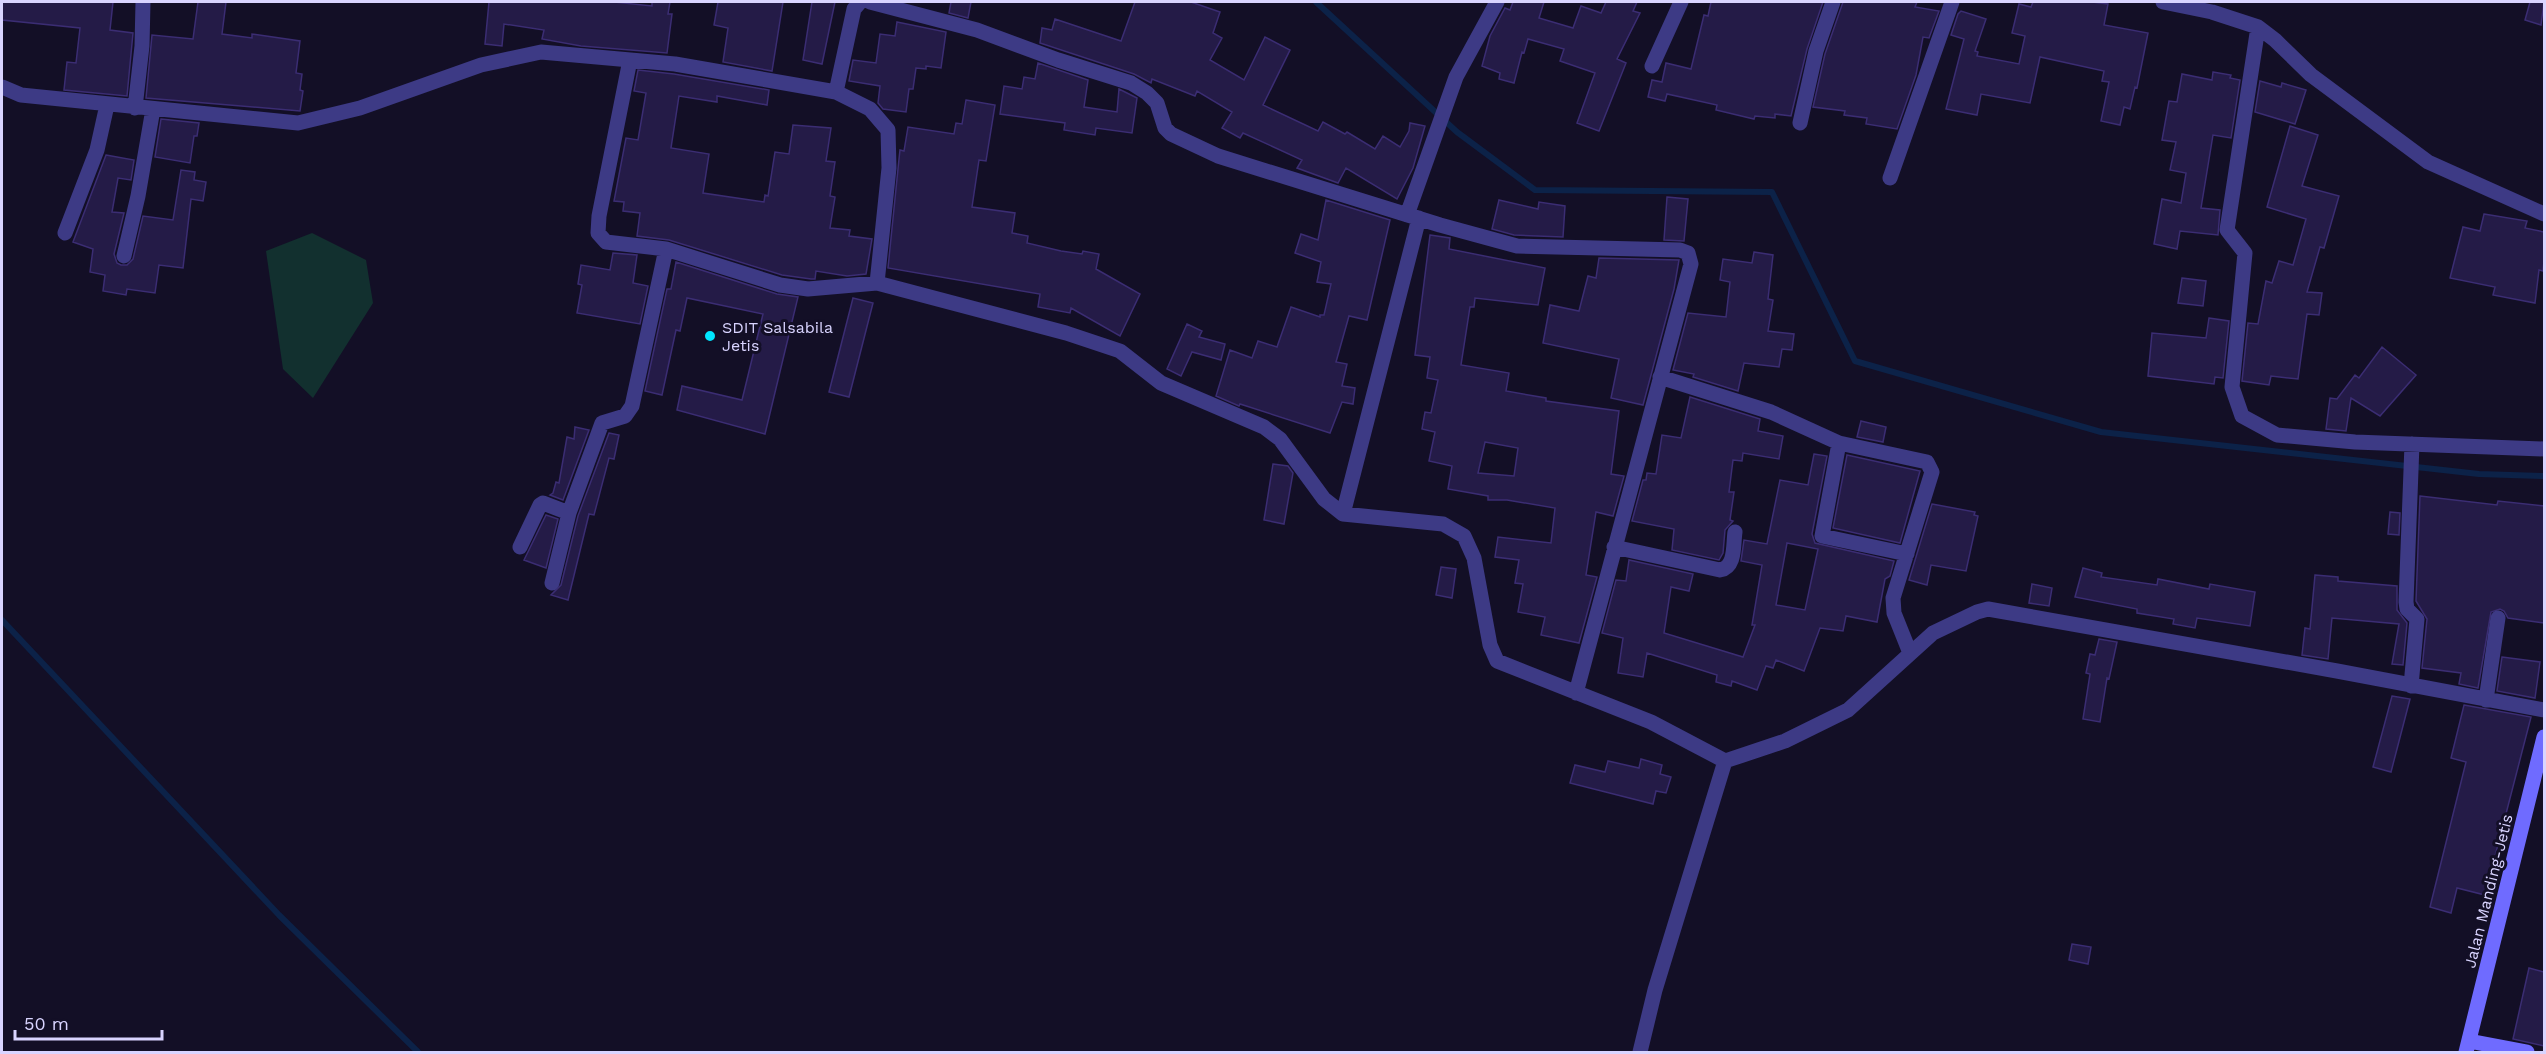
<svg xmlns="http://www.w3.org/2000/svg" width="2546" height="1054" viewBox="0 0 2546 1054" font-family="'Work Sans',sans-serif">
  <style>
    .green { fill: #12302f }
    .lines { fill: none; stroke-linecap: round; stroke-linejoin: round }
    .stream { stroke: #0c2248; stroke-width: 6 }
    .building { fill: #241b47; stroke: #3b2d73; stroke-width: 1.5; fill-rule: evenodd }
    .street { stroke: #3d3a85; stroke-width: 15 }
    .secondary { stroke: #6f6bff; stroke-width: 15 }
    .poi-dot { fill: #00e5ff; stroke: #130f26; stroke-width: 2 }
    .labels { text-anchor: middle; stroke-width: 6; stroke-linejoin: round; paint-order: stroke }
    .poi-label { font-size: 16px; fill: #d9d4ff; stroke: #130f26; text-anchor: start }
    .street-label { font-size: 16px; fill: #d9d4ff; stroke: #130f26 }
  </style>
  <rect width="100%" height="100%" fill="#130f26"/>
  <path class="green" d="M312 233 366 260 373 303 313 398 283 369 266 251Z"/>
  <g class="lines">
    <path class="stream" d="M1316 2 1457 132 1535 190 1772 192 1855 361 2101 432 2479 474 2544 476
      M2 620 279 915 418 1052"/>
  </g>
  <path class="building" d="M2 2H113L110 30 133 33 127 96 64 90 67 62 76 63 80 28 2 20Z
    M198 2H226L222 34 252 38V34L300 41 296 73 302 74 300 90 303 91 300 111 146 98 152 35 193 39Z
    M489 2H614L652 6V2H670L668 14H672L667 53 581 46 542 39 544 30 504 24 502 46 485 44Z
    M718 2H783L772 71 723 62 728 28 714 25Z
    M812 2H835L822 64 803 60Z
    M951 2H971L968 18 949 13Z
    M1135 2H1191L1220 12 1213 33 1222 38 1210 60 1244 80 1265 37 1290 50 1263 105 1318 131 1323 122 1345 134 1347 132 1375 149 1383 136 1400 147 1409 131 1410 123 1425 126 1413 168 1397 199 1346 168 1338 183 1297 168 1302 160 1243 133 1240 138 1222 128 1232 112 1197 91 1195 96 1152 79 1151 83 1134 74 1040 43 1042 28 1052 30 1055 19 1121 41Z
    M1513 2H1544L1539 18 1573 28 1581 6 1601 13 1606 2H1637L1633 11 1640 13 1617 59 1626 63 1599 131 1577 123 1595 73 1560 61 1564 49 1528 39 1524 53 1522 52 1514 83 1499 79 1500 73 1482 66 1490 36 1505 8 1510 10Z
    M1711 2H1823L1807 49 1791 116 1775 114V118L1755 116 1754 119 1716 110 1717 105 1667 94 1665 101 1648 97 1652 80 1662 82 1666 63 1691 69 1704 15 1708 16Z
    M1843 2H1917L1915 7 1939 11 1929 38 1923 37 1916 75 1897 129 1866 124 1867 118 1844 115 1845 111 1813 107 1825 54Z
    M2033 2H2092L2108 4 2104 25 2148 33 2137 88 2135 87 2130 109 2124 107 2120 125 2101 121 2109 82 2102 81 2104 71 2040 57 2030 103 1981 94 1977 115 1946 109 1964 39 1951 35 1958 14 1961 11 1986 19 1975 51 1978 52 1977 56 2019 64 2025 36 2012 33 2019 4 2031 7Z
    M2530 2H2544L2541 25 2525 20Z
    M897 22 946 32 941 68 926 66V69L916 68 913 89H909L906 112 883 109 878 103 880 86 849 81 853 60 876 63 880 34 895 36Z
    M1038 63 1088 80 1084 107 1117 112 1119 89 1137 98 1132 133 1096 128 1095 135 1064 130 1065 123 1000 114 1004 86 1022 89 1024 77 1035 79Z
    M638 70 674 74 769 90 767 105 717 96V102L679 96 671 148 709 154 703 193 764 202 765 195 768 196 775 152 789 154 793 125 831 128 826 161 835 162 830 196 835 197 830 228 850 230 849 236 872 239 866 274 847 276 816 271 815 279H811L782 275 669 240 637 236 640 213 623 211 624 202 614 201 626 138 638 140 646 93 634 91Z
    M2213 72 2231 75 2230 78 2240 80 2231 138 2213 135 2201 208 2220 210 2218 235 2180 231 2177 249 2154 244 2162 199 2181 203 2186 173 2170 170 2176 142 2162 140 2169 101 2177 102 2182 74 2212 80Z
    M2260 81 2281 87 2282 83 2306 90 2295 124 2255 112Z
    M966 100 995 105 986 161 979 160 972 207 1015 213 1012 233 1028 236 1027 243 1061 251 1082 254 1083 251 1099 254 1096 269 1140 294 1120 336 1071 308 1070 313 1038 307 1040 294 888 268 899 159 900 150 904 151 908 127 954 134 956 123 962 124Z
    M161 119 199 123 197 136H194L190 163 155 157Z
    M2290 126 2318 135 2302 186 2339 196 2324 248 2320 247 2307 292 2322 293 2319 315 2307 314 2298 379 2271 376 2269 385 2242 381 2248 323 2258 324 2266 281 2272 283 2279 261 2293 265 2306 219 2267 207Z
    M106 155 134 160 131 180 118 178 112 212 124 213 114 254 117 263 121 265H127L133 259 143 216 173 220 181 170 195 172 194 180 206 182 203 201 191 199 183 268 159 265 155 293 127 289 126 295 103 291 105 275 90 272 93 249 73 242Z
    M1667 197 1688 199 1684 241 1664 240Z
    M1326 200 1390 220 1367 320 1349 316 1336 362 1347 364 1342 386 1355 388 1353 404 1342 402 1330 433 1240 404 1239 406 1216 396 1230 350 1252 358 1258 341 1277 347 1291 307 1320 317V315H1324L1331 284 1317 282 1321 262 1295 253 1301 234 1318 240Z
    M1499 200 1538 209 1539 202 1565 206 1563 237 1514 235 1492 229Z
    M2484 214 2527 221 2525 228 2544 232V261L2543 271 2539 270 2535 303 2493 295 2495 287 2450 278 2463 227 2480 231Z
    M1430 235 1450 238 1449 249 1545 268 1538 305 1475 298 1474 307H1470L1461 365 1509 373 1506 391 1546 398V401L1619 411 1611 474 1624 476 1613 516 1596 512 1586 575 1597 577 1579 643 1541 635 1545 617 1518 612 1523 584 1515 583 1519 560 1495 557 1498 537 1551 543 1555 508 1507 500H1488V496L1448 489 1452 466 1429 461 1435 432 1422 429 1425 412 1431 413 1438 380 1427 378 1430 357 1415 355ZM1485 442 1518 448 1514 476 1478 473Z
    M1754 252 1773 255 1768 299 1773 300 1768 331 1794 334 1792 350 1782 349 1779 367 1744 363 1738 391 1693 377 1694 374 1673 370 1688 313 1726 317 1730 282 1720 280 1723 259 1752 263Z
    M613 253 637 255 633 283 648 286 640 324 577 313 582 285 578 284 581 265 610 270Z
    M1599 258 1679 260 1674 289 1643 405 1611 398 1619 359 1543 343 1550 305 1579 311 1588 276 1596 278Z
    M676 262 777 294 798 297 765 434 677 410 682 386 742 400 763 314 687 298 680 331 676 330 662 395 645 391 667 289H671Z
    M2182 278 2206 281 2203 306 2178 303Z
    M853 298 873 303 849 397 829 392Z
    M2209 318 2229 321 2223 378 2215 377 2214 384 2148 376 2152 333 2206 338Z
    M1187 324 1202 331 1199 337 1225 344 1221 360 1192 352 1181 376 1167 369Z
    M2382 347 2416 375 2380 416 2351 398 2346 431 2326 429 2330 398 2337 399 2355 375 2359 378Z
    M1690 397 1760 419 1758 431 1783 436 1779 459 1743 453 1742 461 1733 460 1729 492H1734L1730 520 1733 521 1725 530 1723 553 1719 560 1672 550 1674 529 1632 521 1643 480H1646L1647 473 1656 474 1662 435 1681 438Z
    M1861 421 1886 427 1883 442 1857 437Z
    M575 427 589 430 563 500 550 495 553 493 556 482 559 483 567 437 574 439Z
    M609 433 619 435 614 459 609 458 594 515 589 514 568 600 551 595 561 585 578 516Z
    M1814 454 1827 456 1812 534 1815 543 1894 561 1890 576 1885 579 1877 622 1846 616 1843 631 1820 628 1804 671 1776 660 1773 668 1766 666 1757 690 1732 681 1731 686 1716 682 1717 675 1647 653 1643 677 1618 673 1623 638 1602 633 1616 580 1626 581 1629 560 1693 574 1689 591 1671 587 1664 633 1743 657 1755 625H1752L1762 565 1741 561 1744 540 1767 544 1780 480 1808 485ZM1787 543 1818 549 1805 610 1776 605Z
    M1847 455 1920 471 1900 543 1833 528Z
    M1273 464 1288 466 1293 473 1284 524 1264 520Z
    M2420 496 2497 505 2498 501 2544 506V623L2508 618 2504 611 2500 609 2491 612 2478 688 2459 684 2461 673 2422 668 2427 619 2416 601Z
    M1932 504 1975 512 1974 515 1978 516 1966 571 1931 565 1927 585 1909 580Z
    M2390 512 2400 513 2399 535 2388 534Z
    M546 515 558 519 546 568 524 560Z
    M1441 567 1456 569 1452 598 1436 595Z
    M2083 568 2102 573 2101 577 2157 585 2158 579 2209 589 2210 584 2255 592 2250 626 2197 618 2195 628 2173 624 2174 619 2137 613V609L2075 597Z
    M2315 575 2338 577V581L2397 586V610L2407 623 2403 665 2392 664 2399 624 2332 618 2328 659 2302 655 2305 628 2310 629Z
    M2032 584 2052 588 2049 606 2029 603Z
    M2099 639 2117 642 2109 679 2107 678 2100 722 2083 719 2090 674 2086 673 2090 654 2095 655Z
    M2502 657 2540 662 2535 698 2497 691Z
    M2392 696 2410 699 2391 772 2373 767Z
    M2464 705 2531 717 2485 895 2457 888 2451 913 2430 907 2466 762 2451 758Z
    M1641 759 1662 765 1660 774 1671 777 1666 793 1656 791 1653 804 1570 783 1575 765 1605 772 1608 761 1639 768Z
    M2072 944 2091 947 2088 964 2069 960Z
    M2529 968 2544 972V1046L2513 1039Z"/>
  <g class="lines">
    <path class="street" d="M870 2 977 30 1058 60 1131 83 1147 93 1157 103 1165 128 1171 134 1218 156 1440 225 1517 246 1680 250 1688 253 1691 264 1576 693
      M2163 2 2212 12 2258 27 2275 40 2311 75 2428 162 2544 214
      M2258 27 2227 230 2245 253 2232 387 2242 416 2277 435 2355 442 2544 449
      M630 60 599 216 598 233 606 242 666 249 780 285 808 289 877 283 1066 333 1120 351 1161 383 1264 427 1280 439 1324 499 1343 514 1443 524 1464 536 1474 558 1490 645 1497 661 1651 722 1725 761 1785 741 1848 710 1933 633 1977 612 1988 609 2337 671 2544 710
      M1652 66 1681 2
      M2 87 21 95 298 123 360 108 481 65 541 52 675 64 836 92 870 109 888 130 889 168 877 283
      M836 92 854 9 860 2
      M135 108 142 46 143 2
      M1800 123 1816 51 1833 2
      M1890 178 1952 2
      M1407 215 1456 77 1497 2
      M65 233 97 150 107 105
      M124 256 138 196 153 109
      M1660 377 1771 412 1839 443 1927 462 1932 472 1893 598 1894 613 1910 653
      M1839 443 1822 536 1907 554
      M1343 514 1419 218
      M520 547 540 505 543 503 569 513
      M1614 547 1720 570C1736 567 1733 545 1735 532
      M552 583 569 513 602 423 625 416 632 406 666 249
      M2411 686 2417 619 2407 609 2406 602 2412 444
      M2486 700 2498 618
      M1640 1052 1655 990 1725 761"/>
    <path class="secondary" d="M2469 1041 2527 1052
      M2466 1052 2544 737"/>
  </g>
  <circle class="poi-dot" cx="710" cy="336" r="6"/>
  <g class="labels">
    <g class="poi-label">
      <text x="722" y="333">SDIT Salsabila<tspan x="722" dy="18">Jetis</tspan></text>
    </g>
    <g class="street-label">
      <text transform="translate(2488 891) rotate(-76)" y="6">Jalan Manding-Jetis</text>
    </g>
  </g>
  <rect width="2546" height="1054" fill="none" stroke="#d9d4ff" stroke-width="6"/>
  <path d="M15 1030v9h147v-9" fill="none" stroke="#d9d4ff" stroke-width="3"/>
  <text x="24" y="1030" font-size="18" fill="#d9d4ff" stroke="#130f26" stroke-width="4.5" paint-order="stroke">50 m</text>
</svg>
